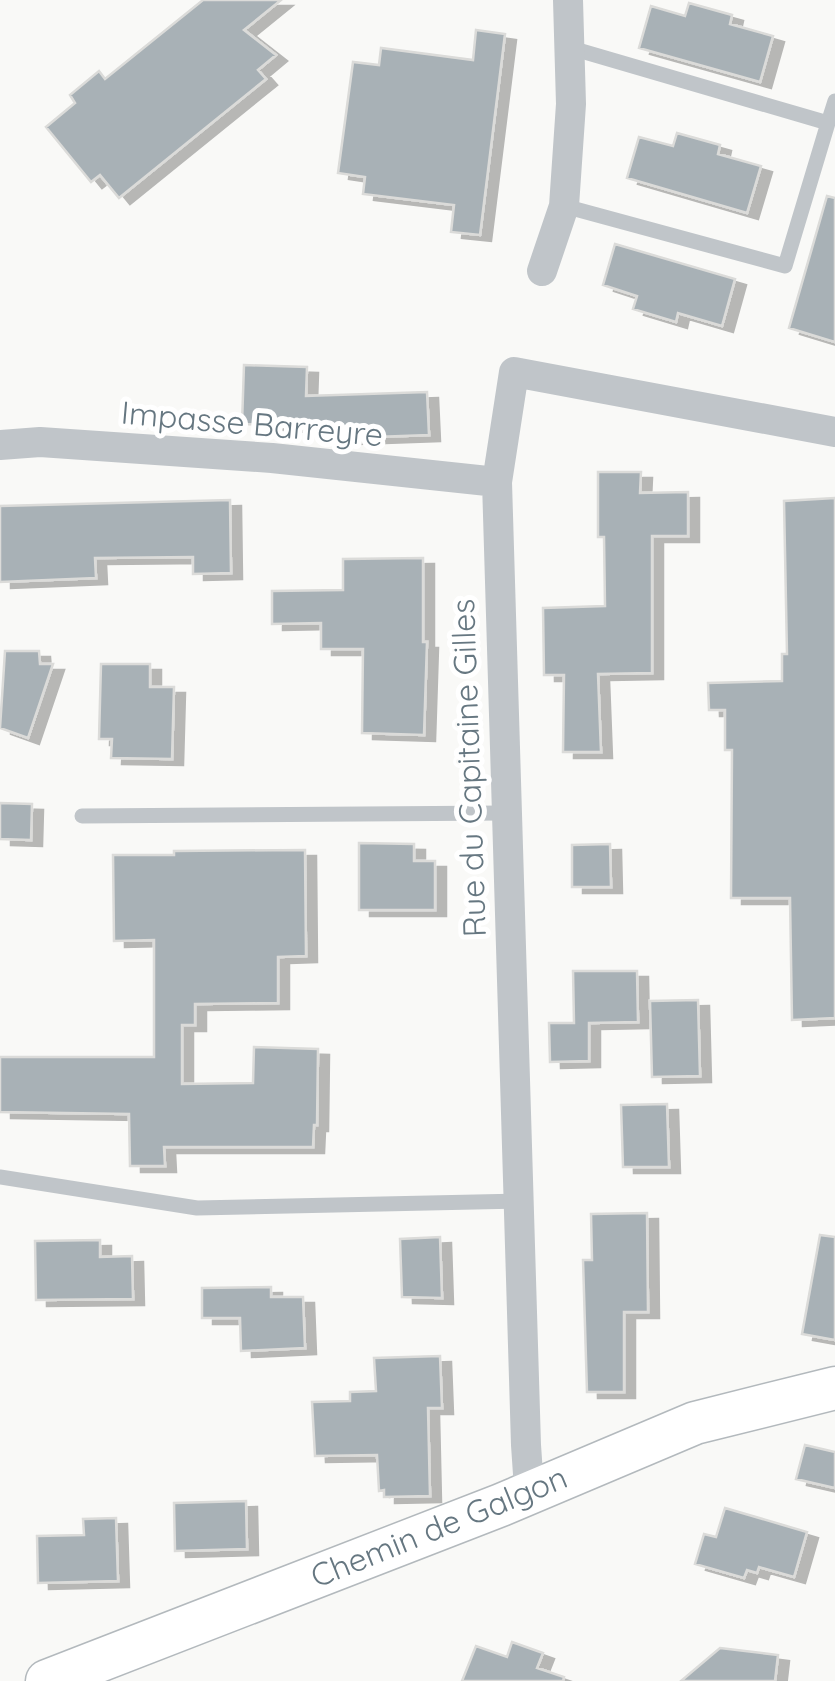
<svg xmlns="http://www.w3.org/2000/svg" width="835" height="1681" viewBox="0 0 835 1681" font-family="Quicksand,sans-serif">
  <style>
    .building { fill: #a8b1b6; stroke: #dbdbd9; stroke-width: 2.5; filter: url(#shadow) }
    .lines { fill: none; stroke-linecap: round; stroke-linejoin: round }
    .secondary-casing { stroke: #b3b9bd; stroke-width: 45 }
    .service { stroke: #c0c5c9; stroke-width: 15 }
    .minor { stroke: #c0c5c9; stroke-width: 30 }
    .secondary { stroke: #fff; stroke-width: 42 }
    .labels { text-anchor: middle; stroke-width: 10; stroke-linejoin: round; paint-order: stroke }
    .street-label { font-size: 32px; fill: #667781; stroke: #fff }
  </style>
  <defs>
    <filter id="shadow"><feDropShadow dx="11" dy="6" stdDeviation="0" flood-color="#0004"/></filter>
  </defs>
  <rect width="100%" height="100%" fill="#f9f9f7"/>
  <path class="building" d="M203 0H281L244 30 276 55 258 70 266 79 119 198 100 175 91 182 46 127 75 103 70 95 99 71 105 79Z
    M689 3 732 15 730 24 773 36 760 82 639 48 651 6 685 16Z
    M476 30 505 34 480 235 451 232 454 205 363 194 365 177 338 173 353 62 379 65 381 48 473 60Z
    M677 133 720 145 718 154 761 166 747 213 627 178 639 137 673 146Z
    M827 196 835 198V342L789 328Z
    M615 244 735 279 722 326 678 313 676 322 633 309 637 296 603 285Z
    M244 365 307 367 306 396 427 392 429 435 347 438V434L327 435V427L242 424Z
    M598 472H641L640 493 688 492V536H652V673L598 674 601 752H563L564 675H544L543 608 605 606 604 537H598Z
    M835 498V1018L792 1020 790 898H731L732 750H725V710H709L708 683 782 681V654H787L784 501Z
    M230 500 231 573 193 574V557L95 558 96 578 0 582V506Z
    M423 558V642H427L424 735 362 733 363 649H321V623L272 624V591L343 590V559Z
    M5 651H39L40 664H53L28 738 0 728Z
    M101 664H150V687H174L172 759 111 758 112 739H99Z
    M0 803 32 804 31 840 0 839Z
    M359 843 414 844V861H435V910H359Z
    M610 844 611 887H572V845Z
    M305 850 306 956 278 957V1003L195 1004V1025H182V1084L253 1083 254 1047 318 1049 317 1125H314L313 1147H164L165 1166H130L129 1114 0 1112V1057H154V940L114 941 113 855H174V851Z
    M573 971H637L638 1022 589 1023V1061L550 1062 549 1023H574Z
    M698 1000 700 1076 652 1077 650 1001Z
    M667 1104 669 1167H623L621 1105Z
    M647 1213 648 1312H624V1392H587L583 1260H592L591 1214Z
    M820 1235 835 1237V1340L802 1334Z
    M440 1237 442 1298 402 1297 400 1239Z
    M100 1240V1257L132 1256 133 1299 36 1300 35 1241Z
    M271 1287V1297H303L305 1348 241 1351 240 1318H202V1288Z
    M440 1356 442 1408H428L430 1496 384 1497V1490L379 1491 377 1455 315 1456 312 1402 350 1401V1392L376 1391 374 1358Z
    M805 1445 835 1452V1488L796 1479Z
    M246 1501 247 1549 175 1551 174 1503Z
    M725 1508 807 1532 794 1577 759 1567 757 1573 747 1570 744 1578 695 1564 704 1534 716 1537Z
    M116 1518 118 1581 38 1583 37 1536 84 1535 83 1519Z
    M512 1642 543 1653 537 1668 564 1677 563 1681H462L476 1646 507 1657Z
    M720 1648 778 1655 775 1681H681Z"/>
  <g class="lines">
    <g class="secondary-casing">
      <path id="secondary" d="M47 1681 501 1505 695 1423 835 1388"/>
    </g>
    <path class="service" d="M828 123 835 101
      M564 206 785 266 828 123 571 48
      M82 816 505 813
      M0 1177 197 1208 518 1201"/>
    <path class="minor" d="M542 271 564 206 571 104 568 0
      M0 445 40 442 272 458 497 482
      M534 1489 528 1474 526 1445 497 482 514 372 835 432"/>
    <use href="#secondary" class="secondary"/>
  </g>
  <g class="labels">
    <g class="street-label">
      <text transform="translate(252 424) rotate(5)" y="11">Impasse Barreyre</text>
      <text transform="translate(469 768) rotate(-92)" y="11">Rue du Capitaine Gilles</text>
      <text transform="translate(439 1527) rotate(-22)" y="11">Chemin de Galgon</text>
    </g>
  </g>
</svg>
